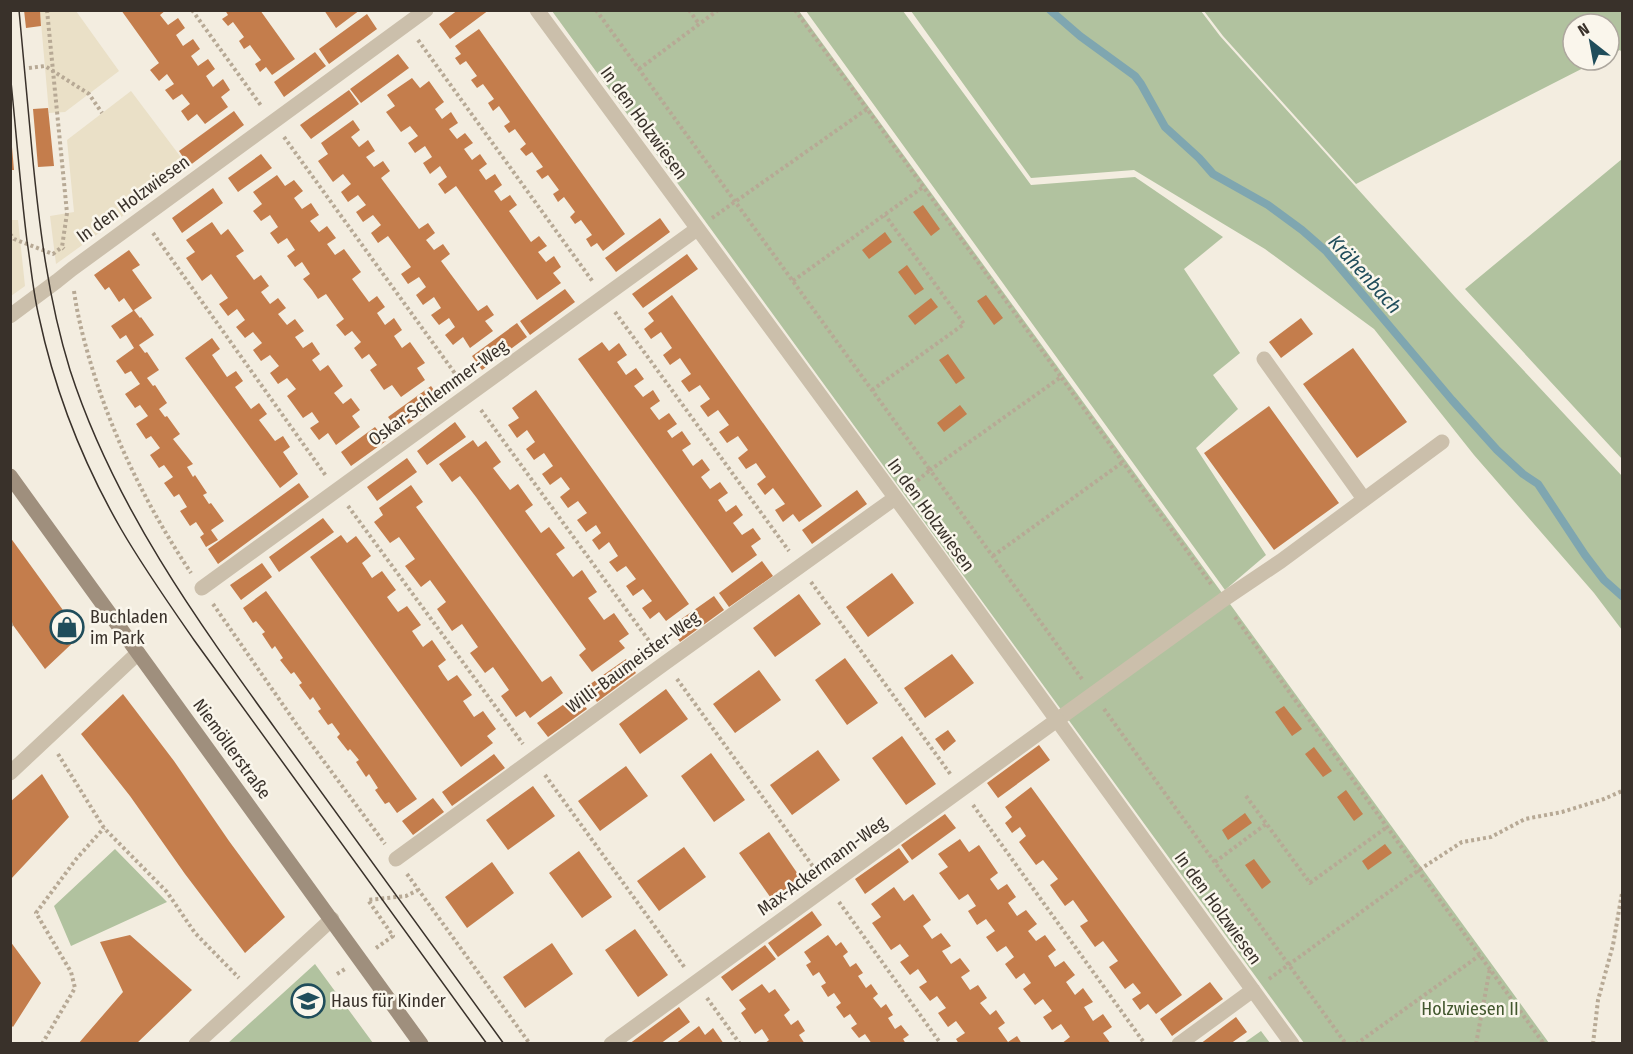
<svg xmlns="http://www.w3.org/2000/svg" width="1633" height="1054" viewBox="0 0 1633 1054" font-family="'Fira Sans Condensed',sans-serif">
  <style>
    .green { fill: #b1c29f }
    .plaza { fill: #eae0c7 }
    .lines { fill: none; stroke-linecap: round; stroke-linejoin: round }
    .stream { stroke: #7fa6b0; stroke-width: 8 }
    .building { fill: #c47d4c }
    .path { stroke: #b7a995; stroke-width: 4; stroke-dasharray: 3 3; stroke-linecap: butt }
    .lane { stroke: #cbbfab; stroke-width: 15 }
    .street { stroke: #cbbfab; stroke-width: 15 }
    .secondary { stroke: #9f8f7d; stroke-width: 15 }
    .tram { stroke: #39312a; stroke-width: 1.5 }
    .labels { text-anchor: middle; stroke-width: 5; stroke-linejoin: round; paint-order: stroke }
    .street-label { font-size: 18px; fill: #39312a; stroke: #faf6ec }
    .poi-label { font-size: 18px; fill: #39312a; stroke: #faf6ec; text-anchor: start }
    .park-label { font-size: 18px; fill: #42572e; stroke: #faf6ec }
    .water-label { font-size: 20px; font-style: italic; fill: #204d5b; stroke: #faf6ec }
  </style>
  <rect width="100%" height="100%" fill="#f3ede0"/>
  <path class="green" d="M552 11H799L1549 1043H1304Z
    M806 11H903L1031 185 1135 177 1223 237 1184 269 1240 353 1213 375 1238 409 1196 448 1266 555 1225 590Z
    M911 11H1201L1220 36 1455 297 1622 476V630L1594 593 1474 455 1374 329 1265 249 1134 170 1031 178Z
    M1204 11H1622V53L1620 50 1609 55V24H1573V60H1599L1356 184 1223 36Z
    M1622 159V459L1465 289Z
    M115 849 167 902 71 946 54 906Z
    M315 964 373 1043H228Z
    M1261 1031 1270 1043H1244Z"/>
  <path class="plaza" d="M40 11H76L119 71 65 112 49 113Z
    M131 91 189 168 56 264 50 216 74 212 67 140Z
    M11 220H18L25 286 11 296Z"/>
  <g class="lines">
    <path class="stream" d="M1050 10 1080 36 1135 76 1141 84 1165 127 1199 158 1213 174 1268 205 1302 230 1326 251 1452 400 1497 450 1523 474 1538 484 1585 555 1604 580 1622 596"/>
  </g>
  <path class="building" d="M24 10H40L41 26 26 28Z
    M121 10H166L160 15 168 25 178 18 185 28 176 35 183 46 193 39 200 49 191 56 198 66 208 59 215 69 206 76 213 87 223 79 230 90 221 97 228 107 205 124 197 114 188 121 181 111 190 104 182 94 173 100 165 90 174 84 167 74 159 81 150 70 159 63Z
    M225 10H260L295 59 272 75 266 67 260 72 255 64 261 60 255 52 250 45 244 49 239 41 244 37 233 22 228 26 222 19 228 15Z
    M324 10H360L336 28Z
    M458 10H489L450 39 439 24Z
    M367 14 377 29 329 64 319 49Z
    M479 29 625 234 603 251 597 243 591 247 586 239 592 235 581 220 575 224 570 217 575 212 564 197 558 202 553 194 559 190 548 175 542 179 536 171 543 167 532 152 526 156 520 149 526 144 515 129 509 133 504 126 510 122 499 106 493 111 488 103 494 99 483 84 477 88 471 80 477 76 466 61 460 65 455 58 461 54 455 46Z
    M315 52 326 66 284 97 274 82Z
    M398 54 409 68 361 103 350 89Z
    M412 78 420 88 429 81 444 102 435 109 442 119 451 112 458 123 449 129 457 139 465 133 473 143 464 149 472 160 480 154 487 164 479 170 486 180 495 174 502 185 494 191 501 201 510 195 517 205 509 211 531 242 539 236 547 246 538 252 546 262 554 256 561 267 553 273 561 283 537 300 456 186 445 194 438 184 447 177 440 166 430 174 423 163 432 157 425 146 415 153 408 143 418 136 410 126 401 132 386 112 395 106 387 95Z
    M349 90 359 104 311 139 300 125Z
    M48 108 54 166 38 167 33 109Z
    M234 111 244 125 189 166 179 151Z
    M353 120 360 130 351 137 359 147 368 140 375 151 366 157 374 167 383 161 390 171 381 178 419 229 428 223 435 233 426 240 434 250 443 244 450 254 441 261 478 311 487 305 494 315 485 321 493 331 470 348 463 337 453 345 445 335 455 327 449 318 439 325 431 315 441 308 434 297 423 305 416 295 426 287 419 277 408 284 401 274 411 267 388 236 378 243 371 233 381 225 373 215 363 222 356 212 366 205 358 195 348 202 341 192 351 184 343 174 333 182 318 161 328 154 321 143Z
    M10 147H12L14 170H10Z
    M261 154 272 168 238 192 228 178Z
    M277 175 285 186 294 180 303 191 294 198 302 209 311 203 319 215 310 221 319 232 327 226 336 238 327 244 335 255 344 249 361 272 352 279 369 302 377 296 385 307 377 313 385 325 394 318 402 330 394 336 402 348 410 342 425 363 417 368 425 380 401 397 392 385 384 390 370 370 377 365 369 354 362 359 354 348 361 342 352 331 345 336 336 325 344 319 326 294 318 299 312 290 303 279 310 274 302 262 295 267 287 256 295 250 287 238 278 244 270 233 278 227 270 215 261 221 253 211 262 204 253 192Z
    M213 188 223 203 182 233 172 218Z
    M923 205 940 229 931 236 913 212Z
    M660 218 670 232 616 272 605 258Z
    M212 222 221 235 228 229 244 251 236 256 254 280 261 275 269 286 261 292 270 304 278 298 286 308 278 314 287 325 295 319 304 331 295 337 303 348 312 342 320 354 312 360 320 371 328 365 343 386 334 393 343 404 351 398 360 410 352 416 360 427 336 445 328 433 319 440 310 428 319 422 312 412 303 418 287 396 296 389 287 378 278 384 270 373 279 366 270 355 261 361 253 350 262 343 253 332 245 338 236 327 245 320 237 309 228 316 219 304 228 298 211 274 202 281 186 258 195 252 186 240Z
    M885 232 892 242 869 259 862 250Z
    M129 250 140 265 132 270 152 298 134 310 140 318 141 317 154 335 139 345 145 353 147 352 159 370 147 378 153 386 155 385 167 403 159 409 165 417 167 416 180 434 173 439 193 464 187 467 193 477 195 475 207 493 203 495 209 504 211 503 224 521 211 530 218 540 206 547 200 537 204 534 196 522 190 526 180 511 187 507 179 494 174 497 164 483 173 477 164 465 159 468 150 455 160 448 151 436 146 439 136 424 148 416 140 405 135 408 125 394 140 384 131 371 125 374 116 361 134 348 126 335 120 339 111 326 133 311 124 298 119 302 109 287 105 290 94 275Z
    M687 254 698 269 643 308 632 294Z
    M907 265 924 289 915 295 898 272Z
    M565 289 575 302 530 335 520 321Z
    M672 295 822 506 799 522 793 514 783 522 775 510 785 504 773 488 765 495 757 484 766 477 756 463 746 469 738 458 748 450 738 436 727 443 719 432 729 425 718 410 708 417 700 406 710 399 700 385 689 392 681 381 691 374 680 358 670 365 663 355 672 348 661 332 651 339 644 329 654 321 648 313Z
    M986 295 1003 318 994 325 977 301Z
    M931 298 938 307 915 325 908 316Z
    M1301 318 1313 334 1281 358 1269 342Z
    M517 323 527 337 482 370 472 356Z
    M212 338 220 349 212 355 227 377 236 371 243 381 235 387 251 409 259 403 267 414 259 420 275 441 283 436 290 447 283 452 298 474 280 488 185 358Z
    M602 342 609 351 619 343 627 355 617 362 626 375 636 368 644 379 634 386 643 397 653 390 660 401 650 408 659 420 669 413 677 424 667 431 672 438 682 431 691 444 682 450 693 466 702 459 710 470 701 477 710 489 720 482 728 493 718 500 726 512 736 505 743 515 733 523 742 535 753 528 761 539 751 546 757 555 732 573 578 359Z
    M1353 348 1407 422 1357 458 1303 384Z
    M948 354 965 378 956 384 939 360Z
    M431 386 441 400 399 431 388 417Z
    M536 390 689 604 666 621 659 612 650 619 642 608 652 601 643 589 633 596 626 586 636 579 626 566 617 572 609 562 618 556 609 542 599 550 592 540 601 533 596 525 586 532 577 520 587 513 578 501 568 508 560 497 570 489 561 477 550 485 542 474 553 466 544 453 534 460 526 449 535 442 527 430 517 438 508 425 519 418 512 408Z
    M960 405 967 414 944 432 937 423Z
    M1269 406 1339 503 1274 550 1204 453Z
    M455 422 466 437 427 465 417 451Z
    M375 427 386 441 351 466 341 452Z
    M473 440 478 447 486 441 501 462 493 468 510 490 518 484 533 505 525 511 541 533 549 527 565 548 556 554 573 577 582 570 597 592 588 598 604 620 614 613 629 634 619 641 625 648 592 672 579 655 586 649 476 497 460 476 452 482 439 464Z
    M407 458 417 472 377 501 367 487Z
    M299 483 309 497 218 564 208 549Z
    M411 485 423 502 416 507 542 682 551 676 563 693 530 718 525 711 516 717 501 696 509 690 493 667 485 673 470 653 478 647 462 624 452 631 437 609 446 602 430 580 421 587 405 566 415 559 399 537 390 543 374 522 383 515 379 508Z
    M857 490 867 504 812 544 802 530Z
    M323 518 334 532 279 572 269 557Z
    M341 535 347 543 356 536 371 556 362 563 372 578 382 571 396 590 387 597 392 604 398 612 407 606 421 625 412 631 423 647 432 640 446 660 438 666 443 674 448 681 457 675 472 695 463 701 474 717 483 711 496 729 487 736 493 743 461 767 310 557Z
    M10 537 81 635 45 669 10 621Z
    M762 561 773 576 729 607 719 593Z
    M262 563 272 577 241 600 230 585Z
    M892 573 914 603 868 637 846 607Z
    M266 591 417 799 397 813 389 802 385 804 375 790 378 788 369 774 366 777 356 762 359 760 350 749 348 751 337 737 340 734 332 723 328 725 318 711 321 709 313 697 310 700 299 685 302 683 294 672 291 674 280 660 283 658 275 646 272 649 262 634 265 632 256 621 253 623 243 608Z
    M799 594 821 624 775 657 753 628Z
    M714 596 724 610 680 642 670 627Z
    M952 654 974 683 925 718 904 688Z
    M845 658 878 703 847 725 815 680Z
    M626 659 636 673 597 702 586 687Z
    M759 670 781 700 735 733 713 704Z
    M666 689 688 719 640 754 619 724Z
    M123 694 174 761 229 841 285 917 245 953 185 874 130 796 81 734Z
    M577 695 587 709 548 737 537 723Z
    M1284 706 1302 729 1292 736 1275 712Z
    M948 730 956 741 944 751 935 739Z
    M902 736 936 784 906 805 872 758Z
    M1039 745 1050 760 998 798 987 783Z
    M1314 747 1332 771 1323 777 1305 754Z
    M818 750 840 780 792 815 770 785Z
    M711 753 745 800 714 822 681 776Z
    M494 754 505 768 452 806 442 792Z
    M626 766 648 796 600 831 578 801Z
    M42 774 69 817 10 880V802Z
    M533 786 555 816 508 850 486 820Z
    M1031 787 1182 995 1156 1014 1148 1004 1140 1010 1132 999 1141 993 1133 983 1125 989 1109 967 1118 961 1103 941 1095 947 1080 926 1088 921 1073 900 1065 906 1057 895 1050 885 1058 879 1043 860 1036 865 1019 842 1026 836 1020 827 1012 833 1005 823 1012 817 1005 807Z
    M1346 790 1363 814 1354 821 1337 797Z
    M433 798 444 812 413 835 402 821Z
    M1245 813 1252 823 1228 840 1222 830Z
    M945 814 956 828 912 860 901 845Z
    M769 832 802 880 773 901 739 853Z
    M960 839 969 852 979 845 998 873 990 879 998 890 1007 884 1016 897 1008 903 1017 916 1026 910 1037 924 1028 931 1036 941 1045 935 1056 950 1048 956 1055 967 1064 961 1075 975 1066 982 1075 995 1083 988 1093 1002 1084 1007 1093 1021 1103 1014 1112 1027 1103 1033 1111 1044H1061L1070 1037 1061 1024 1052 1030 1043 1017 1052 1011 1043 999 1035 1005 1023 989 1031 983 1024 973 1016 979 1005 964 1014 957 1006 946 997 952 986 937 995 931 986 919 977 925 968 911 976 906 968 894 959 900 939 873 948 867 938 854Z
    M1385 844 1392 853 1368 870 1362 861Z
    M684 847 706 877 659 911 637 881Z
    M899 848 909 862 865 894 855 879Z
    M579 851 612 897 582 918 549 873Z
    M1254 859 1271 882 1262 889 1245 865Z
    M492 862 514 893 467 928 445 897Z
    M894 887 904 901 913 894 931 920 923 926 932 939 941 933 951 946 942 951 951 964 960 958 970 971 961 977 970 990 978 985 987 998 980 1003 990 1015 996 1010 1005 1023 998 1028 1008 1042 1017 1036 1022 1044H959L956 1039 965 1033 956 1021 948 1027 938 1013 946 1008 937 996 930 1001 919 987 927 982 918 969 910 975 900 962 909 956 900 944 891 950 872 923 881 917 871 904Z
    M812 911 822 925 778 957 768 943Z
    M635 929 668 975 638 997 605 950Z
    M130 935 192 990 136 1044H78L123 992 100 942Z
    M828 935 836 946 841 942 848 952 843 956 850 967 856 963 863 973 858 976 866 988 871 984 878 994 873 998 881 1008 886 1004 893 1015 888 1018 895 1029 901 1025 909 1035 903 1039 906 1044H872L865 1034 859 1038 851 1028 857 1024 850 1014 844 1018 836 1007 841 1003 834 993 828 997 821 986 826 983 819 972 813 976 806 965 811 962 804 952Z
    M10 941 41 983 13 1027 10 1024Z
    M552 943 573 974 525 1008 503 977Z
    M765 945 776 959 732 991 721 977Z
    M1210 982 1223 999 1172 1036 1160 1019Z
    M762 984 769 993 775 989 790 1010 784 1015 791 1025 798 1020 805 1031 799 1035 805 1044H764L769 1040 762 1029 755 1034 741 1013 746 1009 739 1000Z
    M679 1007 690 1022 660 1044H629Z
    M1236 1017 1247 1032 1230 1044H1200Z
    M699 1026 705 1035 713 1028 724 1044H675Z"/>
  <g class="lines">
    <path class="path" d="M47 10 67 213 62 247 64 249
      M192 10 262 107
      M596 10 930 470 911 486
      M689 10 699 24
      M795 10 867 109
      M418 40 593 282
      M29 68 45 66 53 71 89 94 102 113
      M639 69 718 10
      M284 137 459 379
      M712 218 867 109 1061 377
      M153 233 326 476
      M10 234 14 239 53 254 62 247
      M793 281 923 187
      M74 291C77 313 82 333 88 354 110 432 146 505 191 573
      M615 312 789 551
      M872 390 964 324 885 215
      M481 410 655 649
      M348 506 523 744
      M993 556 1123 462
      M811 582 951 775
      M213 604 297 725 385 844
      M1235 617 1544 1044
      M10 625 13 624
      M677 679 817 872
      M1082 679 930 470 1061 377 1211 584
      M1104 709 1346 1044
      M58 754 104 828 167 892 195 933 239 978
      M545 775 685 968
      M1246 796 1310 883 1387 827
      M973 805 1145 1044
      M1215 862 1266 824
      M407 874 530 1044
      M839 902 941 1044
      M376 948 393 936 368 900 406 896 418 890
      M337 974 345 969
      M1269 979 1419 870 1462 842 1491 837 1525 819 1562 812 1604 799 1622 791
      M707 998 740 1044
      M42 1044 75 988 71 972 36 913 77 858 104 828
      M1356 1044 1480 955
      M1476 1044 1490 968
      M1593 1044 1598 1000 1613 945 1622 893"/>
    <path class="lane" d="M1264 359 1364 499
      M1057 720 1223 600 1281 561 1442 442"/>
    <path class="street" d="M537 10 917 527 1292 1044
      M10 316 57 281 72 269 426 10
      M202 588 697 229
      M10 773 138 653
      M396 859 665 663 895 498
      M196 1044 332 919
      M611 1044 1057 720
      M1179 1044 1253 990"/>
    <path class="secondary" d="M10 476 421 1044"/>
    <path class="tram" d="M19 10C23 57 28 104 32 151 39 225 48 299 70 370 116 512 204 630 290 749 361 847 432 945 504 1044
      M10 72C16 129 20 185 27 241 31 266 33 292 39 317 55 392 83 463 121 529 143 567 169 604 194 640L487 1044"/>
  </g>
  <defs>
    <g id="shop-ring" transform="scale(1.725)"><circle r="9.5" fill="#faf6ec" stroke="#204d5b" stroke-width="1.5"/><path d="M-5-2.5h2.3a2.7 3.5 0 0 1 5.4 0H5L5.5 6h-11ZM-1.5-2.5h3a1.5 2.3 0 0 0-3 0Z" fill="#204d5b"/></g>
    <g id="school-ring" transform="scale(1.725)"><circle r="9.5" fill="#faf6ec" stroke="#204d5b" stroke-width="1.5"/><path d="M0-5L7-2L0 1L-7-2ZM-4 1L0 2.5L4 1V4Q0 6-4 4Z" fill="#204d5b"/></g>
  </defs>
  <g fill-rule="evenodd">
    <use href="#shop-ring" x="67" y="627"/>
    <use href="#school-ring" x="308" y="1001"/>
  </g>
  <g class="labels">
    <g class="street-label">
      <text transform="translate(644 123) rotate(54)" y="6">In den Holzwiesen</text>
      <text transform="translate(133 199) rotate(-36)" y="6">In den Holzwiesen</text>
      <text transform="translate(438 393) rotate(-36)" y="6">Oskar-Schlemmer-Weg</text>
      <text transform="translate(931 515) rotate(54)" y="6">In den Holzwiesen</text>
      <text transform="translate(633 662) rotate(-36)" y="6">Willi-Baumeister-Weg</text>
      <text transform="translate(232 749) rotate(54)" y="6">Niemöllerstraße</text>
      <text transform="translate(822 866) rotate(-36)" y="6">Max-Ackermann-Weg</text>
      <text transform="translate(1218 908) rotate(54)" y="6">In den Holzwiesen</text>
    </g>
    <g class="poi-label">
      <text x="90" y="623">Buchladen<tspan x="90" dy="21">im Park</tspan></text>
      <text x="331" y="1007">Haus für Kinder</text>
    </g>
    <g class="park-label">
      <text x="1470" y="1015">Holzwiesen II</text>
    </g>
    <g class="water-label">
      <text transform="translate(1365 274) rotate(48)" y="7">Krähenbach</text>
    </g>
  </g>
  <rect width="1633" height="1054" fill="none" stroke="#39312a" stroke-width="24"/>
  <g transform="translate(1591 42) rotate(329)"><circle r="28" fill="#faf6ec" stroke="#ada79e" stroke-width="1.5"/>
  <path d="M0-4.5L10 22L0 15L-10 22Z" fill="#204d5b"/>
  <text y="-9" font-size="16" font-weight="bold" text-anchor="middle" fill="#39312a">N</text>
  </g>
</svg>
